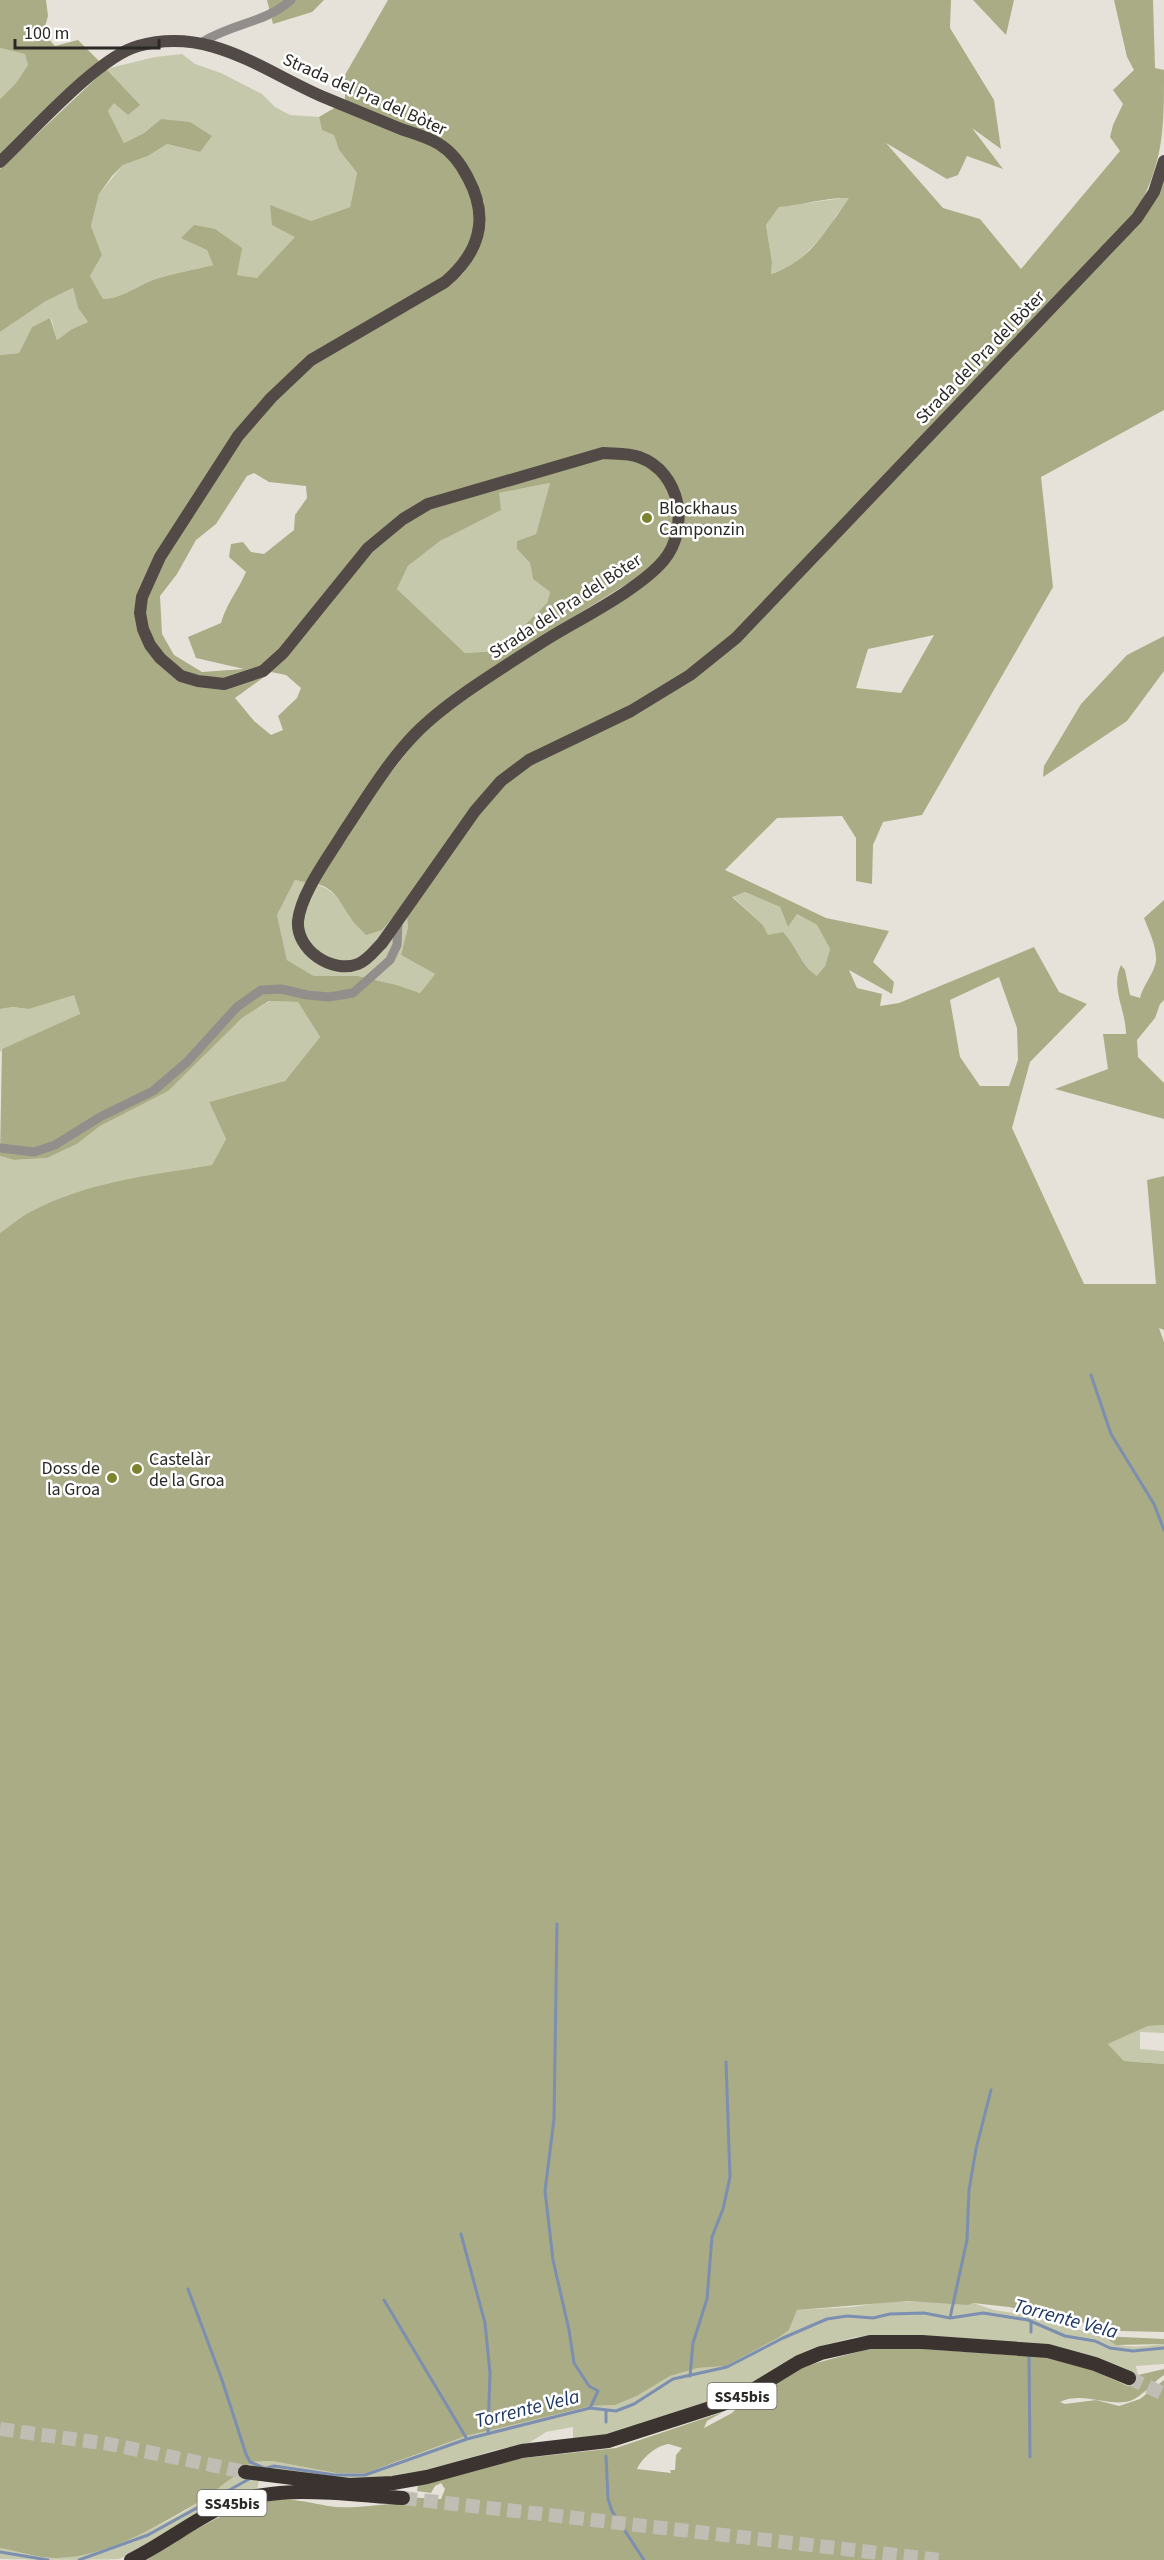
<svg xmlns="http://www.w3.org/2000/svg" width="1164" height="2560" viewBox="0 0 1164 2560" font-family="'Source Sans 3',sans-serif">
  <style>
    .green { fill: #c6c8ac }
    .forest { fill: #aaac85; fill-rule: evenodd }
    .lines { fill: none; stroke-linecap: round; stroke-linejoin: round }
    .stream { stroke: #7c8fb0; stroke-width: 3 }
    .highway-tunnel { stroke: #c0bdb5; stroke-width: 14; stroke-dasharray: 14 7; stroke-linecap: butt }
    .minor { stroke: #928e8c; stroke-width: 9 }
    .major { stroke: #514a46; stroke-width: 12 }
    .highway { stroke: #3a332f; stroke-width: 14 }
    .poi-dot { fill: #7c822d; stroke: #fff; stroke-width: 2 }
    .labels { text-anchor: middle; stroke-width: 5; stroke-linejoin: round; paint-order: stroke }
    .shield { fill: #fff; stroke: #6a6966; stroke-width: 1.5 }
    .shield-label { font-size: 16px; font-weight: bold; fill: #2a2925 }
    .street-label { font-size: 18px; fill: #2a2925; stroke: #fff }
    .poi-label { font-size: 18px; fill: #2a2925; stroke: #fff; text-anchor: start }
    .water-label { font-size: 20px; font-style: italic; fill: #1d3663; stroke: #fff }
  </style>
  <rect width="100%" height="100%" fill="#e6e2d9"/>
  <path class="green" d="M0 48 25 54 28 65 16 83 0 99Z
    M182 54 195 64 221 73 262 94 275 107 290 115 319 117 322 130 334 134 339 150 357 173 350 207 311 221 258 278 237 275 207 250 213 265C194 270 174 273 156 279 136 286 125 298 103 299L90 276 102 255 91 226 99 194 123 165 148 156 167 144 200 152 161 119 144 133 124 143 108 111 113 103 106 69 155 57Z
    M850 197 835 217 830 229 794 265 771 274 772 262 766 225 779 207Z
    M73 288 78 308 88 322 72 329 57 340 51 318 32 327 19 353 0 355V332L46 301Z
    M550 483 536 534 517 541V549L530 563 533 579 550 592 547 603 497 651 465 653 397 589 408 566 440 541 467 525 499 493Z
    M295 880C331 887 332 888 351 919L406 902 408 927 401 955 435 974 420 993 397 985 358 976H314L287 960 277 915Z
    M745 892 780 907 788 927 797 914 817 925 830 949 825 966 817 977C801 965 797 946 783 932L768 936 763 925 732 896Z
    M74 994 80 1015 2 1049 0 1053V1009L11 1007 29 1009Z
    M270 1001 298 1002 320 1037 285 1081 209 1102 226 1139 212 1165C151 1175 85 1182 30 1212 20 1217 10 1226 0 1233V1156L14 1160 47 1158 77 1144 100 1126 149 1100 242 1018Z
    M1164 2025V2033L1140 2032V2049L1164 2051V2064L1124 2061 1108 2044 1148 2026Z
    M893 2301 973 2303 994 2310 1032 2316 1101 2336C1118 2351 1143 2346 1164 2344V2364L1136 2366 1138 2375 1113 2364 918 2336 881 2335 856 2337 828 2344 798 2356 749 2385 718 2399 614 2434 573 2439V2427L546 2432 529 2443 492 2451 421 2473 378 2478H339L246 2466 250 2462 272 2461 336 2473 379 2469 466 2436 591 2406 615 2405 637 2396 670 2376 698 2368 726 2366 778 2338 789 2330 797 2310 852 2307Z
    M230 2476 259 2481 257 2489C207 2501 167 2540 119 2559 108 2560 15 2560 0 2559V2548C18 2551 40 2559 59 2558 105 2556 201 2511 230 2476Z"/>
  <path class="forest" d="M0 0H46L48 16 43 33 55 46 78 40 100 62 0 156V99L16 83 28 65 25 54 0 48Z
    M267 0H324L312 12 273 24Z
    M388 0H951L950 28 994 100 1001 149 972 128 1003 169 967 156 958 175 947 179 886 143 943 208 980 219 1021 269 1120 151 1110 137 1113 125 1123 104 1113 90 1134 70 1127 57 1114 0H1153L1155 68 1164 70C1164 131 1164 163 1134 216L733 635 687 671 629 707 527 756 382 930 366 935C361 929 354 924 350 917 340 903 335 888 317 884L373 795 419 737 456 705 675 552C688 526 680 505 673 479L626 450 400 515 280 650 261 668 224 680 183 672 163 655 154 643 147 627 145 613 146 598 164 559 241 439 274 401 314 364 448 286 464 272 475 253 484 220V202L477 186 458 154 345 101V75ZM849 198C826 230 811 261 771 274L772 262 766 225 779 207C803 205 826 197 849 198ZM254 473 269 482 306 486 307 498 295 515 294 530 264 554 251 552 243 542 231 544 229 557 246 572C237 593 227 602 221 623L188 637 196 658 244 669 202 672 174 655 162 634 160 596 177 574 196 540 216 524 247 476Z
    M973 0H1014L1006 35Z
    M106 69 140 105 128 115 114 103 108 111 124 143 144 133 161 119 190 122 212 136 200 152 167 144 148 156 123 165 112 176 99 194 91 226 102 255 90 276 103 299C124 298 136 286 156 279 174 273 194 270 213 265L207 250 181 238 194 225 215 229 242 248 237 275 257 278 295 237 272 225 270 205 311 221 350 207 357 173 339 150 334 135 322 130 319 117 336 107 435 147 451 160 461 175 474 204 473 234 457 266 442 278 268 395 156 555 138 630 197 686 225 689 266 676 371 552 406 523 430 509 604 458 625 459 639 462 652 470 665 484 672 503 674 520 672 536 660 557 643 574 539 638 412 730 308 883 295 880 277 915 287 960 314 976H358L397 985 420 993 435 974 401 955 408 927 407 917 479 814 505 784 532 764 739 642 1141 221 1164 178V410L1041 477 1053 587 922 815 883 822 873 845 872 884 856 881V838L842 816 777 818 725 870 826 918 889 931 873 962 894 982 892 994 849 970 857 988 882 994 880 1006 899 1003 1034 947 1059 992 1087 1004 1030 1062 1012 1128 1084 1284H1156L1147 1180 1164 1176V1330L1159 1328 1164 1342V2025L1148 2026 1108 2044 1124 2061 1164 2064V2332L1122 2331 1009 2307 973 2303 968 2305 908 2301 797 2310 789 2330 778 2338 726 2366 698 2368 670 2376 637 2396 615 2405 591 2406 466 2436 366 2473H336L272 2461 250 2462 245 2472C226 2478 217 2492 199 2502 157 2526 109 2556 59 2558 40 2559 18 2551 0 2548V1233C10 1226 20 1217 30 1212 85 1182 151 1175 212 1165L226 1139 209 1102 285 1081 320 1037 298 1002 269 1001 242 1018 168 1091 100 1126 77 1144 47 1158 14 1160 0 1156 2 1049 80 1014 74 995 29 1009 12 1007 0 1009V355L19 353 32 327 50 318 57 340 72 329 88 322 78 308 73 288 46 301 0 332V169ZM550 483 536 534 517 541V549L530 563 533 579 550 592 547 603 498 651 465 653 397 589 408 566 440 541 501 510 499 493ZM934 635 901 693 856 688 868 649ZM271 672 286 675 301 688 297 698 278 716 283 730 271 735 254 721 235 698ZM745 892 780 907 788 927 797 914 817 925 830 949 825 966 817 976C801 966 797 946 783 932L768 935 763 925 732 897ZM999 977 1017 1028 1018 1060 1009 1086H980L960 1057 950 1000Z
    M1164 636V671L1127 721 1043 777 1044 766 1081 704 1127 655Z
    M1164 900V1000L1160 1004 1155 1018 1137 1040 1138 1057 1164 1083V1119L1055 1089 1108 1069 1103 1034H1126C1126 1010 1110 988 1121 965L1125 970 1130 995 1140 998C1143 985 1154 974 1156 961 1157 947 1149 931 1144 918Z
    M1101 2336 1164 2339V2344L1116 2345Z
    M872 2348H910L1054 2358 1083 2366 1128 2386 1144 2379 1138 2375 1164 2369V2375C1153 2382 1142 2397 1130 2401 1108 2407 1083 2391 1060 2402L1065 2404 1096 2400 1119 2406 1140 2399 1164 2380V2560H147C178 2539 232 2505 270 2500 291 2498 308 2502 328 2506 349 2510 380 2504 402 2503L403 2497 441 2499 445 2489 441 2483 435 2486 431 2493 417 2491 418 2485 506 2460 616 2448 723 2412 707 2421 704 2428 732 2413 740 2405 805 2366ZM669 2444 682 2448 676 2455 675 2470H670L671 2473 637 2469C642 2458 657 2445 669 2444Z"/>
  <g class="lines">
    <path class="stream" d="M1091 1375 1111 1434 1154 1504 1164 1530
      M557 1924 554 2119 545 2191 553 2260 569 2330 574 2363 589 2386 598 2391 590 2408
      M461 2234 485 2323 490 2373 488 2432
      M188 2289 221 2377 246 2454 250 2462 264 2468
      M384 2300 467 2439
      M950 2318 967 2240 969 2190 976 2149 991 2090
      M1031 2332V2322
      M1029 2356 1030 2457
      M690 2376 693 2343 707 2299 712 2237 723 2209 730 2177 726 2062
      M606 2410V2422
      M606 2456 608 2499 612 2511 644 2560
      M263 2469 274 2466 335 2475H365L467 2439 590 2408 616 2411 634 2404 673 2379 727 2367 783 2338 827 2319 847 2316 873 2318 890 2314 924 2313 950 2318 983 2313 1028 2320 1065 2336 1095 2341 1110 2348 1133 2351 1164 2348
      M0 2552 48 2560
      M79 2560 148 2535 251 2478"/>
    <path class="highway-tunnel" d="M1129 2378 1164 2394
      M0 2429 109 2444 245 2472
      M403 2498 940 2560"/>
    <path class="minor" d="M201 43C229 24 266 23 291 0
      M0 1148 34 1152 55 1145 100 1117 153 1091 187 1062 237 1007 261 990 281 989 307 995 329 997 353 993 390 960 397 945 398 921"/>
    <path class="major" d="M0 162C33 131 98 57 138 46 208 26 260 69 321 96 348 107 374 118 401 129 413 133 428 137 439 144 452 152 461 164 468 178 490 219 479 253 445 282L311 360 271 398 238 436 160 557 142 597 140 613 143 629 150 645 160 658 181 676 198 681 224 684 263 671 283 653 368 548 403 519 428 504 603 453C615 454 628 453 639 457 681 472 690 528 664 560 639 590 579 619 544 641 504 667 448 700 415 734 387 763 365 800 343 833 328 858 301 893 298 921 296 950 332 974 358 964 368 960 375 950 382 943L475 811 501 781 529 760 631 711 690 675 736 638 1137 218 1154 192 1164 161"/>
    <path class="highway" d="M245 2472 349 2485 393 2483 427 2477 522 2451 608 2441 723 2404 743 2396 799 2362 821 2353 870 2342H922L1048 2351 1095 2364 1129 2378
      M131 2560C163 2544 191 2522 222 2507 274 2482 347 2495 403 2498"/>
  </g>
  <g class="poi-dot">
    <circle cx="647" cy="518" r="6"/>
    <circle cx="137" cy="1469" r="6"/>
    <circle cx="112" cy="1478" r="6"/>
  </g>
  <g class="labels">
    <g class="shield">
      <rect x="707.5" y="2383" width="69" height="26" rx="4.5"/>
      <rect x="197.5" y="2490" width="69" height="26" rx="4.5"/>
    </g>
    <g class="shield-label">
      <text x="742" y="2402">SS45bis</text>
      <text x="232" y="2509">SS45bis</text>
    </g>
    <g class="street-label">
      <text transform="translate(365 94) rotate(24)" y="6">Strada del Pra del Bòter</text>
      <text transform="translate(980 357) rotate(-46)" y="6">Strada del Pra del Bòter</text>
      <text transform="translate(565 606) rotate(-33)" y="6">Strada del Pra del Bòter</text>
    </g>
    <g class="poi-label">
      <text x="659" y="514">Blockhaus<tspan x="659" dy="21">Camponzin</tspan></text>
      <text x="149" y="1465">Castelàr<tspan x="149" dy="21">de la Groa</tspan></text>
      <text x="100" y="1474" text-anchor="end">Doss de<tspan x="100" dy="21">la Groa</tspan></text>
    </g>
    <g class="water-label">
      <text transform="translate(1066 2318) rotate(15)" y="7">Torrente Vela</text>
      <text transform="translate(527 2408) rotate(-14)" y="7">Torrente Vela</text>
    </g>
  </g>
  <path d="M15 39v9h144v-9" fill="none" stroke="#2a2925" stroke-width="3"/>
  <text x="24" y="39" font-size="18" fill="#2a2925" stroke="#ffffff" stroke-width="4.5" paint-order="stroke">100 m</text>
</svg>
